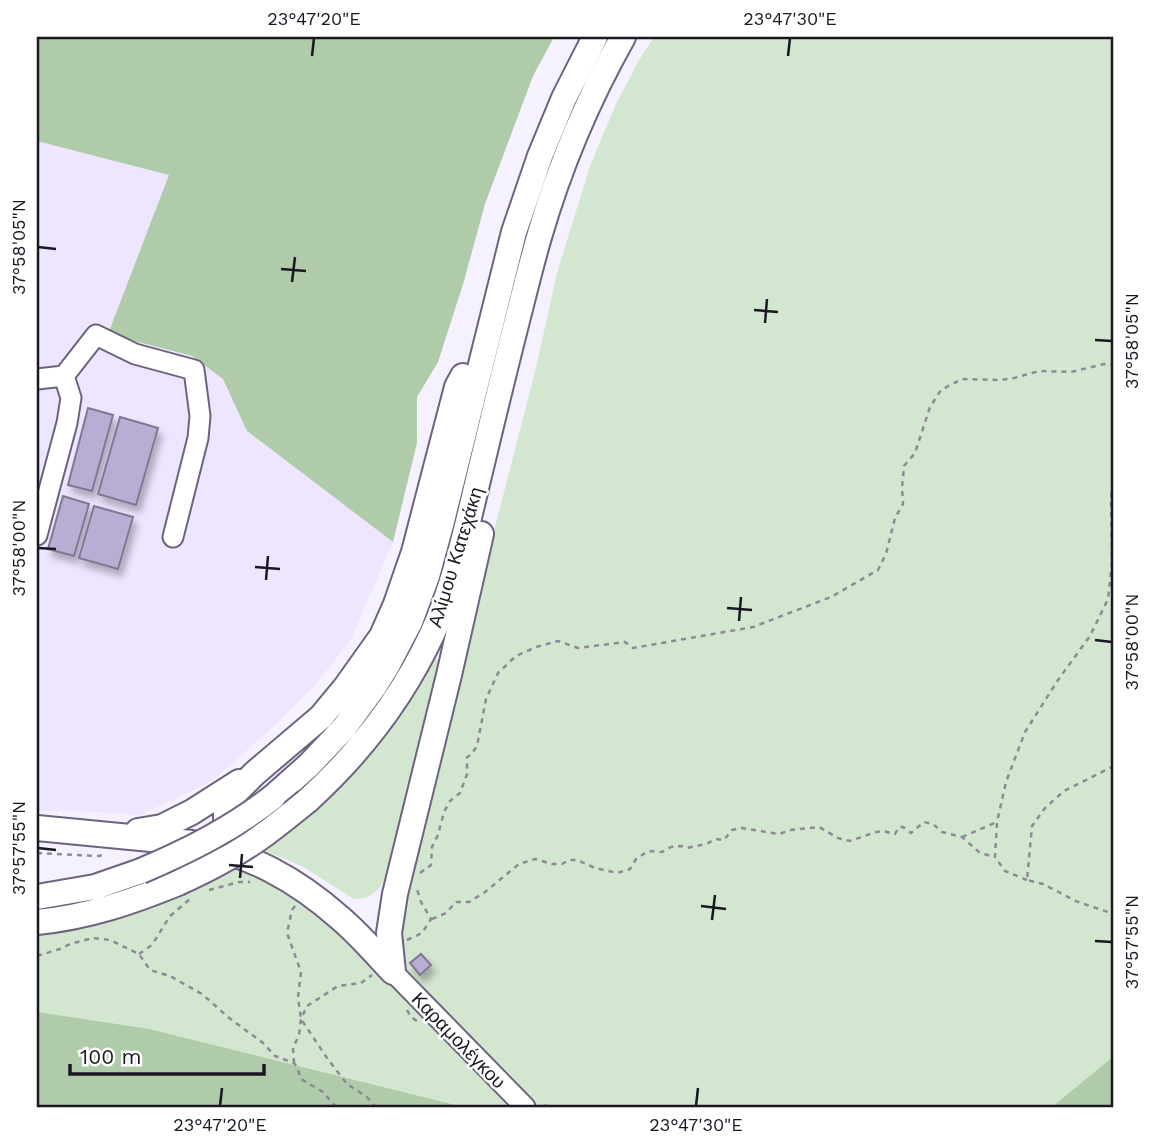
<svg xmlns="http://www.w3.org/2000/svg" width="1151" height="1144" viewBox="0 0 1151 1144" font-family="'Work Sans',sans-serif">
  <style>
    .built { fill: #eee6ff }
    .green { fill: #d3e6cf }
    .forest { fill: #afcba9 }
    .building { fill: #baadd3; stroke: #817795; stroke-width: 2; filter: url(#shadow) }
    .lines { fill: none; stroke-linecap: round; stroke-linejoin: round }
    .minor-casing { stroke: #6d637f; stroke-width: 23 }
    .major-casing { stroke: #6d637f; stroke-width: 28 }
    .path { stroke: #8e8996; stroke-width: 2.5; stroke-dasharray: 5 5; stroke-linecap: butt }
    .minor { stroke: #fff; stroke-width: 19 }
    .major { stroke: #fff; stroke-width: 24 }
    .major-bridge-casing { stroke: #6d637f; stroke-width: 28; stroke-linecap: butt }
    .major-bridge { stroke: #fff; stroke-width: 24 }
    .ticks { fill: none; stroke: #1b1722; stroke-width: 2.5 }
    .labels { text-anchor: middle; stroke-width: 5; stroke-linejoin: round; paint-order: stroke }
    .street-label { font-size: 19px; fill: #1b1722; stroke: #fff }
    .neatline { fill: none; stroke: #1b1722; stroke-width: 2.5 }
    .ticks-label { font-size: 18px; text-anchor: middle; fill: #1b1722 }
  </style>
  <defs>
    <filter id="shadow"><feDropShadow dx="4" dy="7" stdDeviation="3.5" flood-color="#0004"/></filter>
  </defs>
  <rect width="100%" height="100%" fill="#f6f1ff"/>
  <path class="built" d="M37 141 170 175 108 334 192 356 223 379 247 431 393 542 351 639 316 684 262 737 212 781 141 815 77 811H37Z"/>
  <path class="green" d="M654 37H1114V1107H37V926L237 859 256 866 366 948 400 904 450 702 536 368 557 273 590 166 616 104 638 62Z
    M430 659H440L391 862C385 881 378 899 354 899L305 868 288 860 256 849Z"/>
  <path class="forest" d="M37 37H554L533 76 485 204 464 281 438 362 417 397V443L393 542 247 431 223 379 192 356 108 334 169 175 37 141Z
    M37 1012 149 1029 463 1107H37Z
    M1114 1056V1107H1052Z"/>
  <path class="building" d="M88 408 113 415 92 491 68 485Z
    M120 417 158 428 136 505 98 494Z
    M63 496 89 504 74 556 48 549Z
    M94 506 133 517 118 569 79 558Z
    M421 954 431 965 420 975 410 963Z"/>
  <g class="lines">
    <g class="minor-casing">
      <path id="minor" d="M37 379 64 376 96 335 135 354 194 370 200 416 198 438 173 537
        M37 535 67 423 71 398 64 376
        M393 972 525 1107"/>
    </g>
    <g class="major-casing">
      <path id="major" d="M273 797 309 765 344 728 374 687 387 666 410 622 427 576 441 525 514 232 540 156 564 98 595 37
        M307 801C360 753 403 697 433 632 454 585 465 534 477 484 491 426 505 367 520 309 526 285 532 261 539 237 559 168 588 99 623 37
        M37 828 192 843C250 854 296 879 340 918 359 934 376 954 393 972
        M138 831 162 827 192 812 239 782
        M238 854 226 832V812L233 795 255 773 321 717 345 688 382 636 396 604 414 552 457 387 463 376
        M37 897 95 887 141 871
        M37 922C88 917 131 902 178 883
        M393 972 389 933 395 894 449 675 481 534"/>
    </g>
    <path class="path" d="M1114 766 1064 791 1045 808 1032 826 1027 880 1043 884 1078 902 1114 914
      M962 837 997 822
      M37 853 99 856 106 854
      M420 873 431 865 432 847 438 835 444 812 450 801 460 793 467 774V757L471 755 477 746 486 699 498 673 516 656 536 647 558 641 578 648 625 642 633 648 753 627 831 597 878 570 886 554 895 518 903 504 902 488 904 466 915 453 930 407 941 390 962 379 1000 380 1014 378 1039 371 1071 372 1104 364 1114 365
      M1027 880 1005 871 995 857 997 822 1006 782 1025 732 1058 680 1090 636 1108 599 1112 563 1111 501 1114 454
      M209 890 239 882H250
      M295 906 292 910 287 933 301 972 298 997 301 1019 327 1058 347 1084 367 1097 375 1107
      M432 919 446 913 456 902H469L485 892 519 864 535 859 552 864H562L569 860H577L595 868 617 873 630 869 636 859 648 851 662 852 671 847 681 846 687 848 706 844 716 839 724 840 732 830 742 828 779 834 791 830 819 827 838 838 850 841 876 832 883 831 895 834 899 827H903L911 833 924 822 933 824 942 832 962 837 980 853 995 857
      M407 940 422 933 431 919 421 902 416 886
      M139 954 152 945 170 916 190 899
      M37 956 60 949 70 944 93 938 110 940 139 954 150 970 170 976 202 994 228 1017 263 1043 275 1056 294 1063 297 1067 301 1079 323 1092 336 1107
      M407 1010 411 1017 417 1021
      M294 1063 293 1048 299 1035 301 1019 307 1006 338 986 361 983 372 975
      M542 1107 547 1105 552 1107"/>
    <use href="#minor" class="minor"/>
    <use href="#major" class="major"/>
    <g class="major-bridge-casing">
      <path id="major-bridge" d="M141 871C188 851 232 829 273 797
        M178 883C193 876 208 869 222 861 253 845 280 823 307 801"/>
    </g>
    <use href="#major-bridge" class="major-bridge"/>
  </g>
  <path class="ticks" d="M312 56 314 38M788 56 790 38M38 247 56 249M281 269 306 271M292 282 295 257M754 310 778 312M765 323 767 299M1095 340 1112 341M38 548 56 549M255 567 280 569M266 580 268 556M727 608 752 610M739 621 741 597M1095 640 1112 642M38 848 56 850M229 865 253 867M240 878 242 854M701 906 726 909M712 920 715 895M1095 941 1112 942M220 1106 222 1088M696 1106 698 1088"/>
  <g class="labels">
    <g class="street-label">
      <text transform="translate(455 557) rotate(-73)" y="7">Αλίμου Κατεχάκη</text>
      <text transform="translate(459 1040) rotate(46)" y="7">Καραμολέγκου</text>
    </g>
  </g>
  <rect width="1151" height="1144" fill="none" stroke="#ffffff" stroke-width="77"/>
  <path d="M70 1064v10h194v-10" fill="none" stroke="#1b1722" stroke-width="3.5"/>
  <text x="80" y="1064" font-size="21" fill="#1b1722" stroke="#ffffff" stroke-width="5" paint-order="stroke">100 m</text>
  <rect x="38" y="38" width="1074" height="1068" class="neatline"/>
  <g class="ticks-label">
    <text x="314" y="25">23°47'20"E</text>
    <text x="790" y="25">23°47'30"E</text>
    <text transform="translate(19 247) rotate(-90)" y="6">37°58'05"N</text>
    <text transform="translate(1132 341) rotate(-90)" y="6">37°58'05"N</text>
    <text transform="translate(19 548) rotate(-90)" y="6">37°58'00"N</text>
    <text transform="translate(1132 642) rotate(-90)" y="6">37°58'00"N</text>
    <text transform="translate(19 848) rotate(-90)" y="6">37°57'55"N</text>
    <text transform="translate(1132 942) rotate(-90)" y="6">37°57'55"N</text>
    <text x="220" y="1131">23°47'20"E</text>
    <text x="696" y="1131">23°47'30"E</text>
  </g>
</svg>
